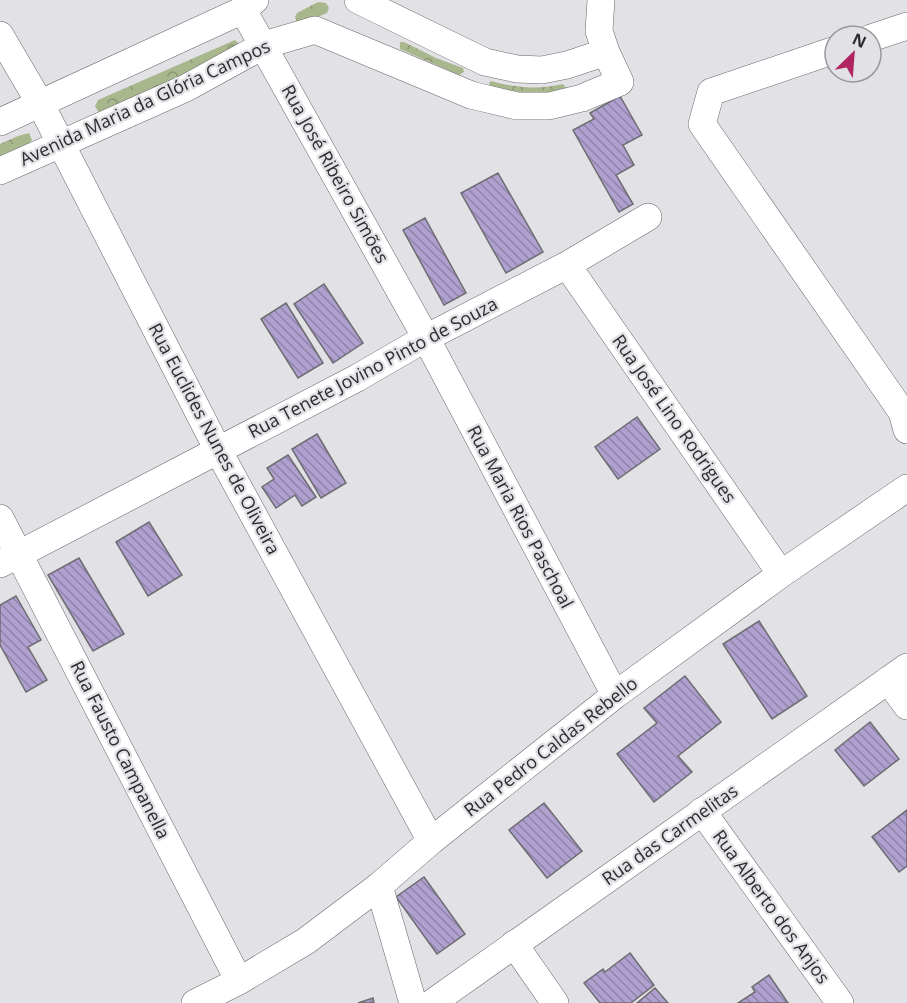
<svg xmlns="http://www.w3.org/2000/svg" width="907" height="1003" viewBox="0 0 907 1003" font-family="'Open Sans',sans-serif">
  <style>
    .park { fill: url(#park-crowns) }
    .building { fill: url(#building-back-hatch); stroke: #6d6c70; stroke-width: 1.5 }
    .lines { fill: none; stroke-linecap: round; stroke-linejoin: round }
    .minor-casing { stroke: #68686d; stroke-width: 28 }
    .minor { stroke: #fff; stroke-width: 27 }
    .labels { text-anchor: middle; stroke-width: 4.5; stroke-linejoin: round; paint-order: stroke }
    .street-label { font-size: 18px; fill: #2d2d2f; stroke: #e1e1e6 }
  </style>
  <defs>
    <pattern id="park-crowns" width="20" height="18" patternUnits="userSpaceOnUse" patternTransform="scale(1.5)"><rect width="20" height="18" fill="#a9b78d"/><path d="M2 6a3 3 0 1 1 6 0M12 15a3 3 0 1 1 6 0" fill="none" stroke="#8a9574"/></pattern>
    <pattern id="building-back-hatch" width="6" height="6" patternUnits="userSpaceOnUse" patternTransform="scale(1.5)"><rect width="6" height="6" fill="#afa0d0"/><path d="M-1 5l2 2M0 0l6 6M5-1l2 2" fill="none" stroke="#8f83a9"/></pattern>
  </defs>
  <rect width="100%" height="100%" fill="#e1e1e6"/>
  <path class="park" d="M318 2 326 3 329 8 327 13 303 23 297 22 295 17 297 13Z
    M235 40 242 46 241 52 99 113 95 106 98 100Z
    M400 42H404L436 58 463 68 464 72 459 75 400 49Z
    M491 81C516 88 537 90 563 84L566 88C537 97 518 95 490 87L489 83Z
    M29 133 32 140 25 148 0 160V144L18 136Z"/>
  <path class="building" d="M620 96 642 135 623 145 634 165 616 175 633 204 619 212 573 130 594 119 590 113Z
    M498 173 543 252 506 273 461 193Z
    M425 218 466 293 444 305 403 230Z
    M324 284 363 343 333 363 294 304Z
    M286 303 323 363 298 378 261 319Z
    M637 417 660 449 618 479 595 447Z
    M317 434 346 483 321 498 292 449Z
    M288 455 316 497 302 506 295 495 276 508 262 487 274 479 267 468Z
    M149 522 182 575 148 596 116 542Z
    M79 558 124 634 93 651 48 575Z
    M16 596 41 640 28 647 47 680 26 692 0 645V605Z
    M759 621 807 696 772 719 723 644Z
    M685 676 721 722 678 756 692 772 654 802 617 754 657 723 644 708Z
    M870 722 899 759 864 786 835 750Z
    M544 803 582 851 547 878 509 830Z
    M907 810V866L899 872 872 837Z
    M424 877 465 934 437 954 396 897Z
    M630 953 654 985 631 1003H600L584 983 603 969 605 972Z
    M769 975 788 1003H738L755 992 752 987Z
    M655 988 668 1003H637Z
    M373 998 374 1003H358Z"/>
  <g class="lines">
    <g class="minor-casing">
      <path id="minor" d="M358 0 485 62 517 69 542 70 567 65 606 52
        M243 10 426 338 615 695
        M0 35 41 105 218 450 431 841
        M871 38 907 26
        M835 50 711 92 702 124 902 412 907 430
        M0 122 243 10 255 0
        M0 171 186 88 264 45 315 30 471 95 517 106H549L582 98 620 82 606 52 599 31 601 0
        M567 265 781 574
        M0 518 239 981
        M0 564 357 378 426 338 567 265 648 217
        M888 680 907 706
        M702 811 840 1003
        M379 886 413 1003
        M514 944 555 1003
        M195 1003 239 981 306 941 379 886 431 841 615 695 781 574 907 488
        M432 1003 907 667"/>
    </g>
    <use href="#minor" class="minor"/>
  </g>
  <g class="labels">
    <g class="street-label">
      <text transform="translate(145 103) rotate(-25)" y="6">Avenida Maria da Glória Campos</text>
      <text transform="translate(335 174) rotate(61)" y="6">Rua José Ribeiro Simões</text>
      <text transform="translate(373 368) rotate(-28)" y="6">Rua Tenete Jovino Pinto de Souza</text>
      <text transform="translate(674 419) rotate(55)" y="6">Rua José Lino Rodrigues</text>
      <text transform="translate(214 439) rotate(62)" y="6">Rua Euclides Nunes de Oliveira</text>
      <text transform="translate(520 517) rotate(62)" y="6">Rua Maria Rios Paschoal</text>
      <text transform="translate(551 747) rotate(-38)" y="6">Rua Pedro Caldas Rebello</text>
      <text transform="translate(120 750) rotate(63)" y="6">Rua Fausto Campanella</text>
      <text transform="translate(670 835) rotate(-35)" y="6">Rua das Carmelitas</text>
      <text transform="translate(771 907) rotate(54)" y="6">Rua Alberto dos Anjos</text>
    </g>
  </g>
  <g transform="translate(853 54) rotate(25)"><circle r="28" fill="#e1e1e6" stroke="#99999d" stroke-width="1.5"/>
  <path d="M0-4.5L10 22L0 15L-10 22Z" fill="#b02460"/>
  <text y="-9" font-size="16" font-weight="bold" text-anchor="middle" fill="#2d2d2f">N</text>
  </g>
</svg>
